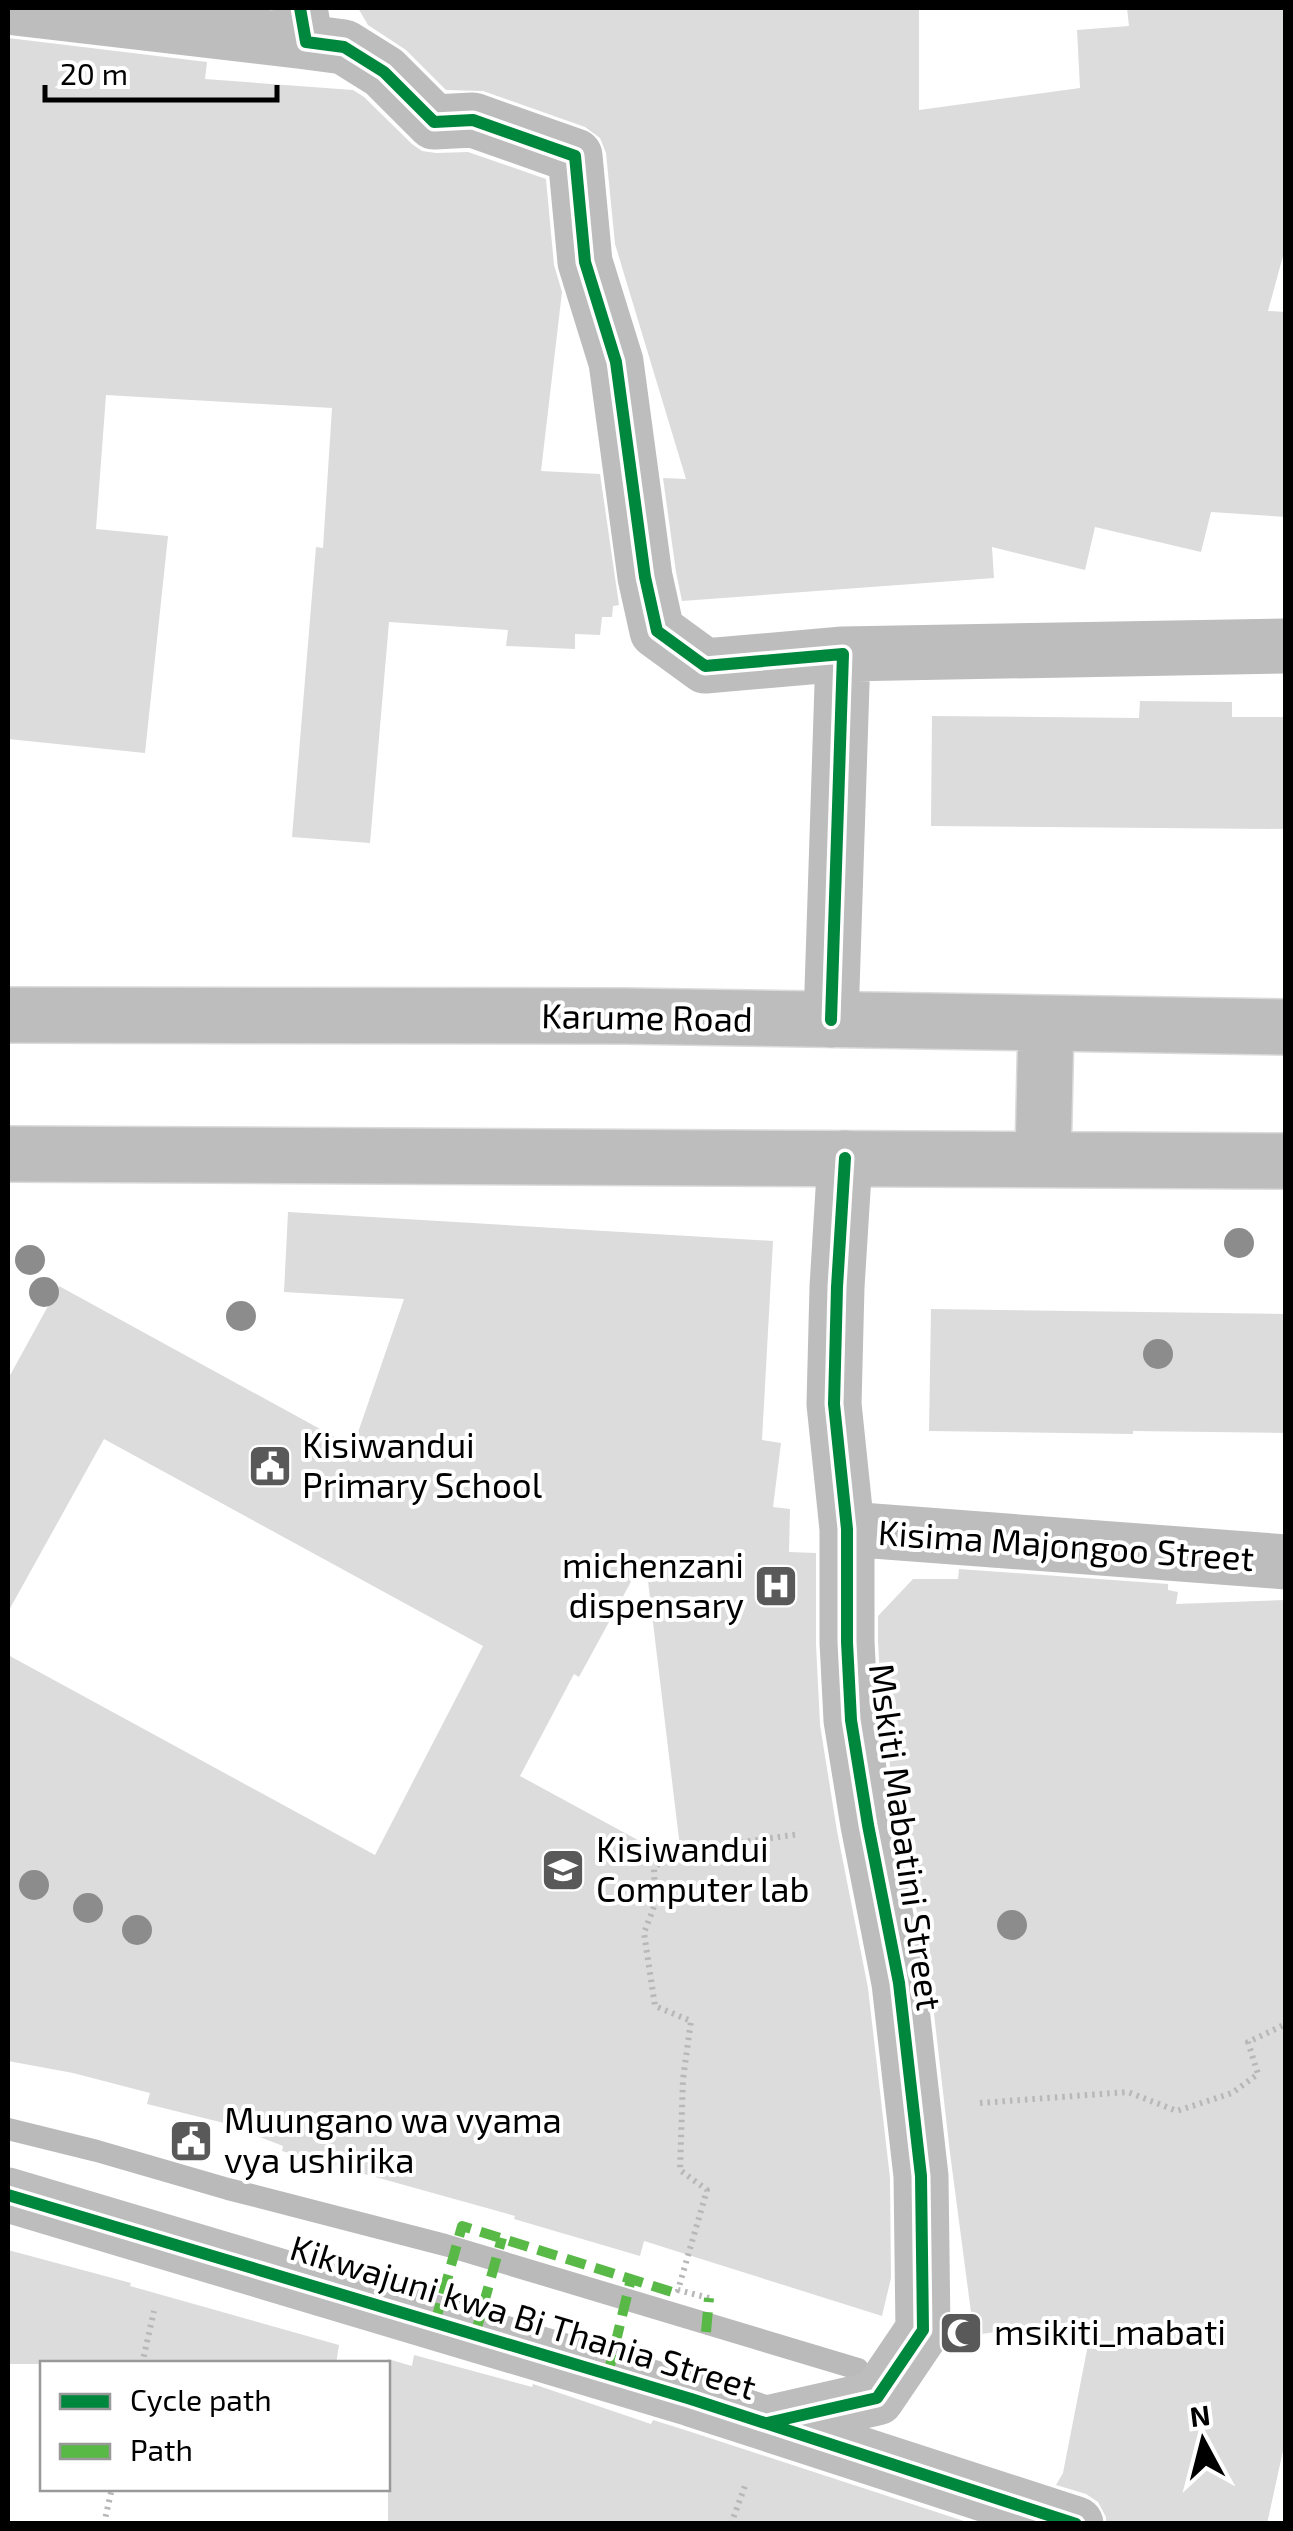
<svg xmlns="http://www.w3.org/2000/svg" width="1293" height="2531" viewBox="0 0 1293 2531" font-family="'Exo 2',sans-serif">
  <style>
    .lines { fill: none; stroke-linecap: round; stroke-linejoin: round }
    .stream { stroke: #bababa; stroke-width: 22 }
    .building { fill: #dcdcdc; fill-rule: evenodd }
    .primary-casing { stroke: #dbdbdb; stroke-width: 58 }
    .path { stroke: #b8b8b8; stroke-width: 6; stroke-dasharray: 2.5 5; stroke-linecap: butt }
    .street { stroke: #bdbdbd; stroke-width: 55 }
    .primary { stroke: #bdbdbd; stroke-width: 55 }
    .quiet { stroke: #58b947; stroke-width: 10; stroke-dasharray: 20 10; stroke-linecap: butt }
    .cycleway-casing { stroke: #fff; stroke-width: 19 }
    .cycleway { stroke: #00873e; stroke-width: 12 }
    .tree { fill: #8c8c8c }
    .labels { text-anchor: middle; stroke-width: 8; stroke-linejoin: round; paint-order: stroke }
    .street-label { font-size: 35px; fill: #000; stroke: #fff }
    .poi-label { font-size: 35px; fill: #000; stroke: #fff; text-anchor: start }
  </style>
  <rect width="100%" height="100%" fill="#fff"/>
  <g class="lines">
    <path class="stream" d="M8 2129 97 2151 228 2189 445 2245 858 2369"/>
  </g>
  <path class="building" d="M358 8H919V110L1080 88 1077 30 1129 26 1127 8H1286V245L1268 311 1286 312V517L1211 512 1201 552 1095 527 1085 570 992 547 994 578 682 601 676 572 663 478 686 479 615 244 606 153 600 138 585 127 483 91 446 90 406 50 368 25Z
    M8 38 207 62 205 79 353 90 364 97 412 144 422 151 436 153 468 152 546 179 554 265 562 292 541 471 600 474 619 605 613 606 612 617H602L600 635 575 634V649L506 646 508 630 389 622 370 843 292 837 316 547 323 548 332 408 106 395 96 529 168 536 145 753 8 739Z
    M1140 701 1232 702V717H1286V829L931 826 932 716 1139 718Z
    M288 1212 773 1241 762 1440 781 1443 773 1507 790 1509 789 1552 816 1553V1644L820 1725 837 1831 868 1988 890 2178 891 2278 882 2316 644 2241 640 2256 514 2219 515 2216 282 2151 283 2146 224 2123 147 2104 150 2093 73 2073 8 2061V1655L375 1855 483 1646 104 1439 8 1612V1379L59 1286 353 1447 404 1299 284 1292ZM645 1556 682 1864 520 1776 574 1674 579 1677Z
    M931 1309 1286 1314V1433L1133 1431V1434L929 1431Z
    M959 1569 1168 1584V1590L1178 1592 1176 1604 1286 1600V2437L1267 2524H1106V2517L1098 2502 1086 2494 1056 2485 1063 2473 1093 2319 974 2335 950 2153 930 1979 899 1820 882 1717 878 1641V1616L913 1579H958Z
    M8 2250 131 2283 130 2286 339 2345 336 2364H8Z
    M414 2355 532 2387 533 2384 651 2424 653 2420 682 2429 973 2524H388V2359L412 2366Z"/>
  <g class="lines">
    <g class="primary-casing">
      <path id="primary" d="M8 1015 624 1016 1286 1027
        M8 1154 1286 1161
        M1043 1159 1046 1024"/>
    </g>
    <path class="path" d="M980 2103 1128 2092 1177 2111 1232 2093 1258 2074 1248 2042 1286 2024
      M709 2298 678 2290 707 2190 680 2170 683 2079 691 2021 655 2006 644 1933 655 1904 654 1868 672 1852 800 1834
      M142 2364 154 2311
      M104 2524 112 2488
      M731 2524 745 2486"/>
    <path class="street" d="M15 8 306 42
      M300 8 306 42 344 47 384 72 434 122 473 120 575 156 585 262 616 362 645 577 657 631 705 666 843 654 831 1020
      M843 654 1286 646
      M847 1529 1286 1562
      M8 2195 691 2399 1076 2524
      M767 2423 877 2398 923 2330 921 2176 899 1983 868 1825 851 1720 847 1642V1529L834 1404 837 1287 845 1158"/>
    <use href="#primary" class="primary"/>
    <path class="quiet" d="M435 2323 462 2226 672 2292 678 2290
      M706 2332 709 2298
      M475 2335 502 2238
      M608 2374 631 2279"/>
    <g class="cycleway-casing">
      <path id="cycleway" d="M300 8 306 42 344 47 384 72 434 122 473 120 575 156 585 262 616 362 645 577 657 631 705 666 843 654 831 1020
        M8 2195 691 2399 1076 2524
        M767 2423 877 2398 923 2330 921 2176 899 1983 868 1825 851 1720 847 1642V1529L834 1404 837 1287 845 1158"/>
    </g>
    <use href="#cycleway" class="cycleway"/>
  </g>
  <g class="tree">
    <circle cx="1239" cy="1243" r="15"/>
    <circle cx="30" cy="1260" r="15"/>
    <circle cx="44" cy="1292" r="15"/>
    <circle cx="241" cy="1316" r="15"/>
    <circle cx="1158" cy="1354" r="15"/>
    <circle cx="34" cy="1885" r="15"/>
    <circle cx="88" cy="1908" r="15"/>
    <circle cx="1012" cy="1925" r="15"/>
    <circle cx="137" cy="1930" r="15"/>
  </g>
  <defs>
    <g id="civic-square" transform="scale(2.25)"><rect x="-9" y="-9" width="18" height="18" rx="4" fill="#595959" stroke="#fff"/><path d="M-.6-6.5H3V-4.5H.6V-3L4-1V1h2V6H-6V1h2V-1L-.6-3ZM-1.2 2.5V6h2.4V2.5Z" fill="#fff"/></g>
    <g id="hospital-square" transform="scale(2.25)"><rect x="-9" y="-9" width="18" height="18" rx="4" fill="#595959" stroke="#fff"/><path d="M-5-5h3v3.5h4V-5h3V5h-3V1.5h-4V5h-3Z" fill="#fff"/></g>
    <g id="school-square" transform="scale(2.25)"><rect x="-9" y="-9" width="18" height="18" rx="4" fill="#595959" stroke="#fff"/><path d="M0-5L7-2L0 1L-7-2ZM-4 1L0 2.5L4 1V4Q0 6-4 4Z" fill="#fff"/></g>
    <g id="mosque-square" transform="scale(2.25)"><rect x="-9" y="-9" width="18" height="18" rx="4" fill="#595959" stroke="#fff"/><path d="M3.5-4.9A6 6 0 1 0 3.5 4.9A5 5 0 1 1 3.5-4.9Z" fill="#fff"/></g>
  </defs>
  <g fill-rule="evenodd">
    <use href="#civic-square" x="270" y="1466"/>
    <use href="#hospital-square" x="776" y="1586"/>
    <use href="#school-square" x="563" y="1870"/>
    <use href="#civic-square" x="191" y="2141"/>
    <use href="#mosque-square" x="961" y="2333"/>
  </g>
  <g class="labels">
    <g class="street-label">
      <text transform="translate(647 1018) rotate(1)" y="12">Karume Road</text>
      <text transform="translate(1066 1546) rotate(4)" y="12">Kisima Majongoo Street</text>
      <text transform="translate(905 1837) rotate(82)" y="12">Mskiti Mabatini Street</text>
      <text transform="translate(523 2318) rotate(17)" y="12">Kikwajuni kwa Bi Thania Street</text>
    </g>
    <g class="poi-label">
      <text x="302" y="1458">Kisiwandui<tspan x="302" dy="40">Primary School</tspan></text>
      <text x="744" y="1578" text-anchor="end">michenzani<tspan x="744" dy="40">dispensary</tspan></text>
      <text x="596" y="1862">Kisiwandui<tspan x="596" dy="40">Computer lab</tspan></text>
      <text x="224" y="2133">Muungano wa vyama<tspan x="224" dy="40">vya ushirika</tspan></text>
      <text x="994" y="2345">msikiti_mabati</text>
    </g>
  </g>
  <rect width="1293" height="2531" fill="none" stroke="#000000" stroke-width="20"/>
  <rect x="40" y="2361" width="350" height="130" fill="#ffffff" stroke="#999999" stroke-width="2.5"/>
  <rect x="60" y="2394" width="50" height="15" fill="#00873e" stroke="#999999" stroke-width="2.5"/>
  <text x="130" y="2411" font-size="30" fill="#000000">Cycle path</text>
  <rect x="60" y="2444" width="50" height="15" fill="#58b947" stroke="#999999" stroke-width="2.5"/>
  <text x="130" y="2461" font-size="30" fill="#000000">Path</text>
  <g transform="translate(1203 2441) rotate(353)" stroke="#ffffff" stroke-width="8" paint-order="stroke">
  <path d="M0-8L18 38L0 25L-18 38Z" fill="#000000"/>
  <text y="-15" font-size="28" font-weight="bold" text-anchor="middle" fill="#000000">N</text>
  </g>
  <path d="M45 85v15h232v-15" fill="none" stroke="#000000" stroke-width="5"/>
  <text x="60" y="85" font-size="30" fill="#000000" stroke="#ffffff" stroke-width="8" paint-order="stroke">20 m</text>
</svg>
